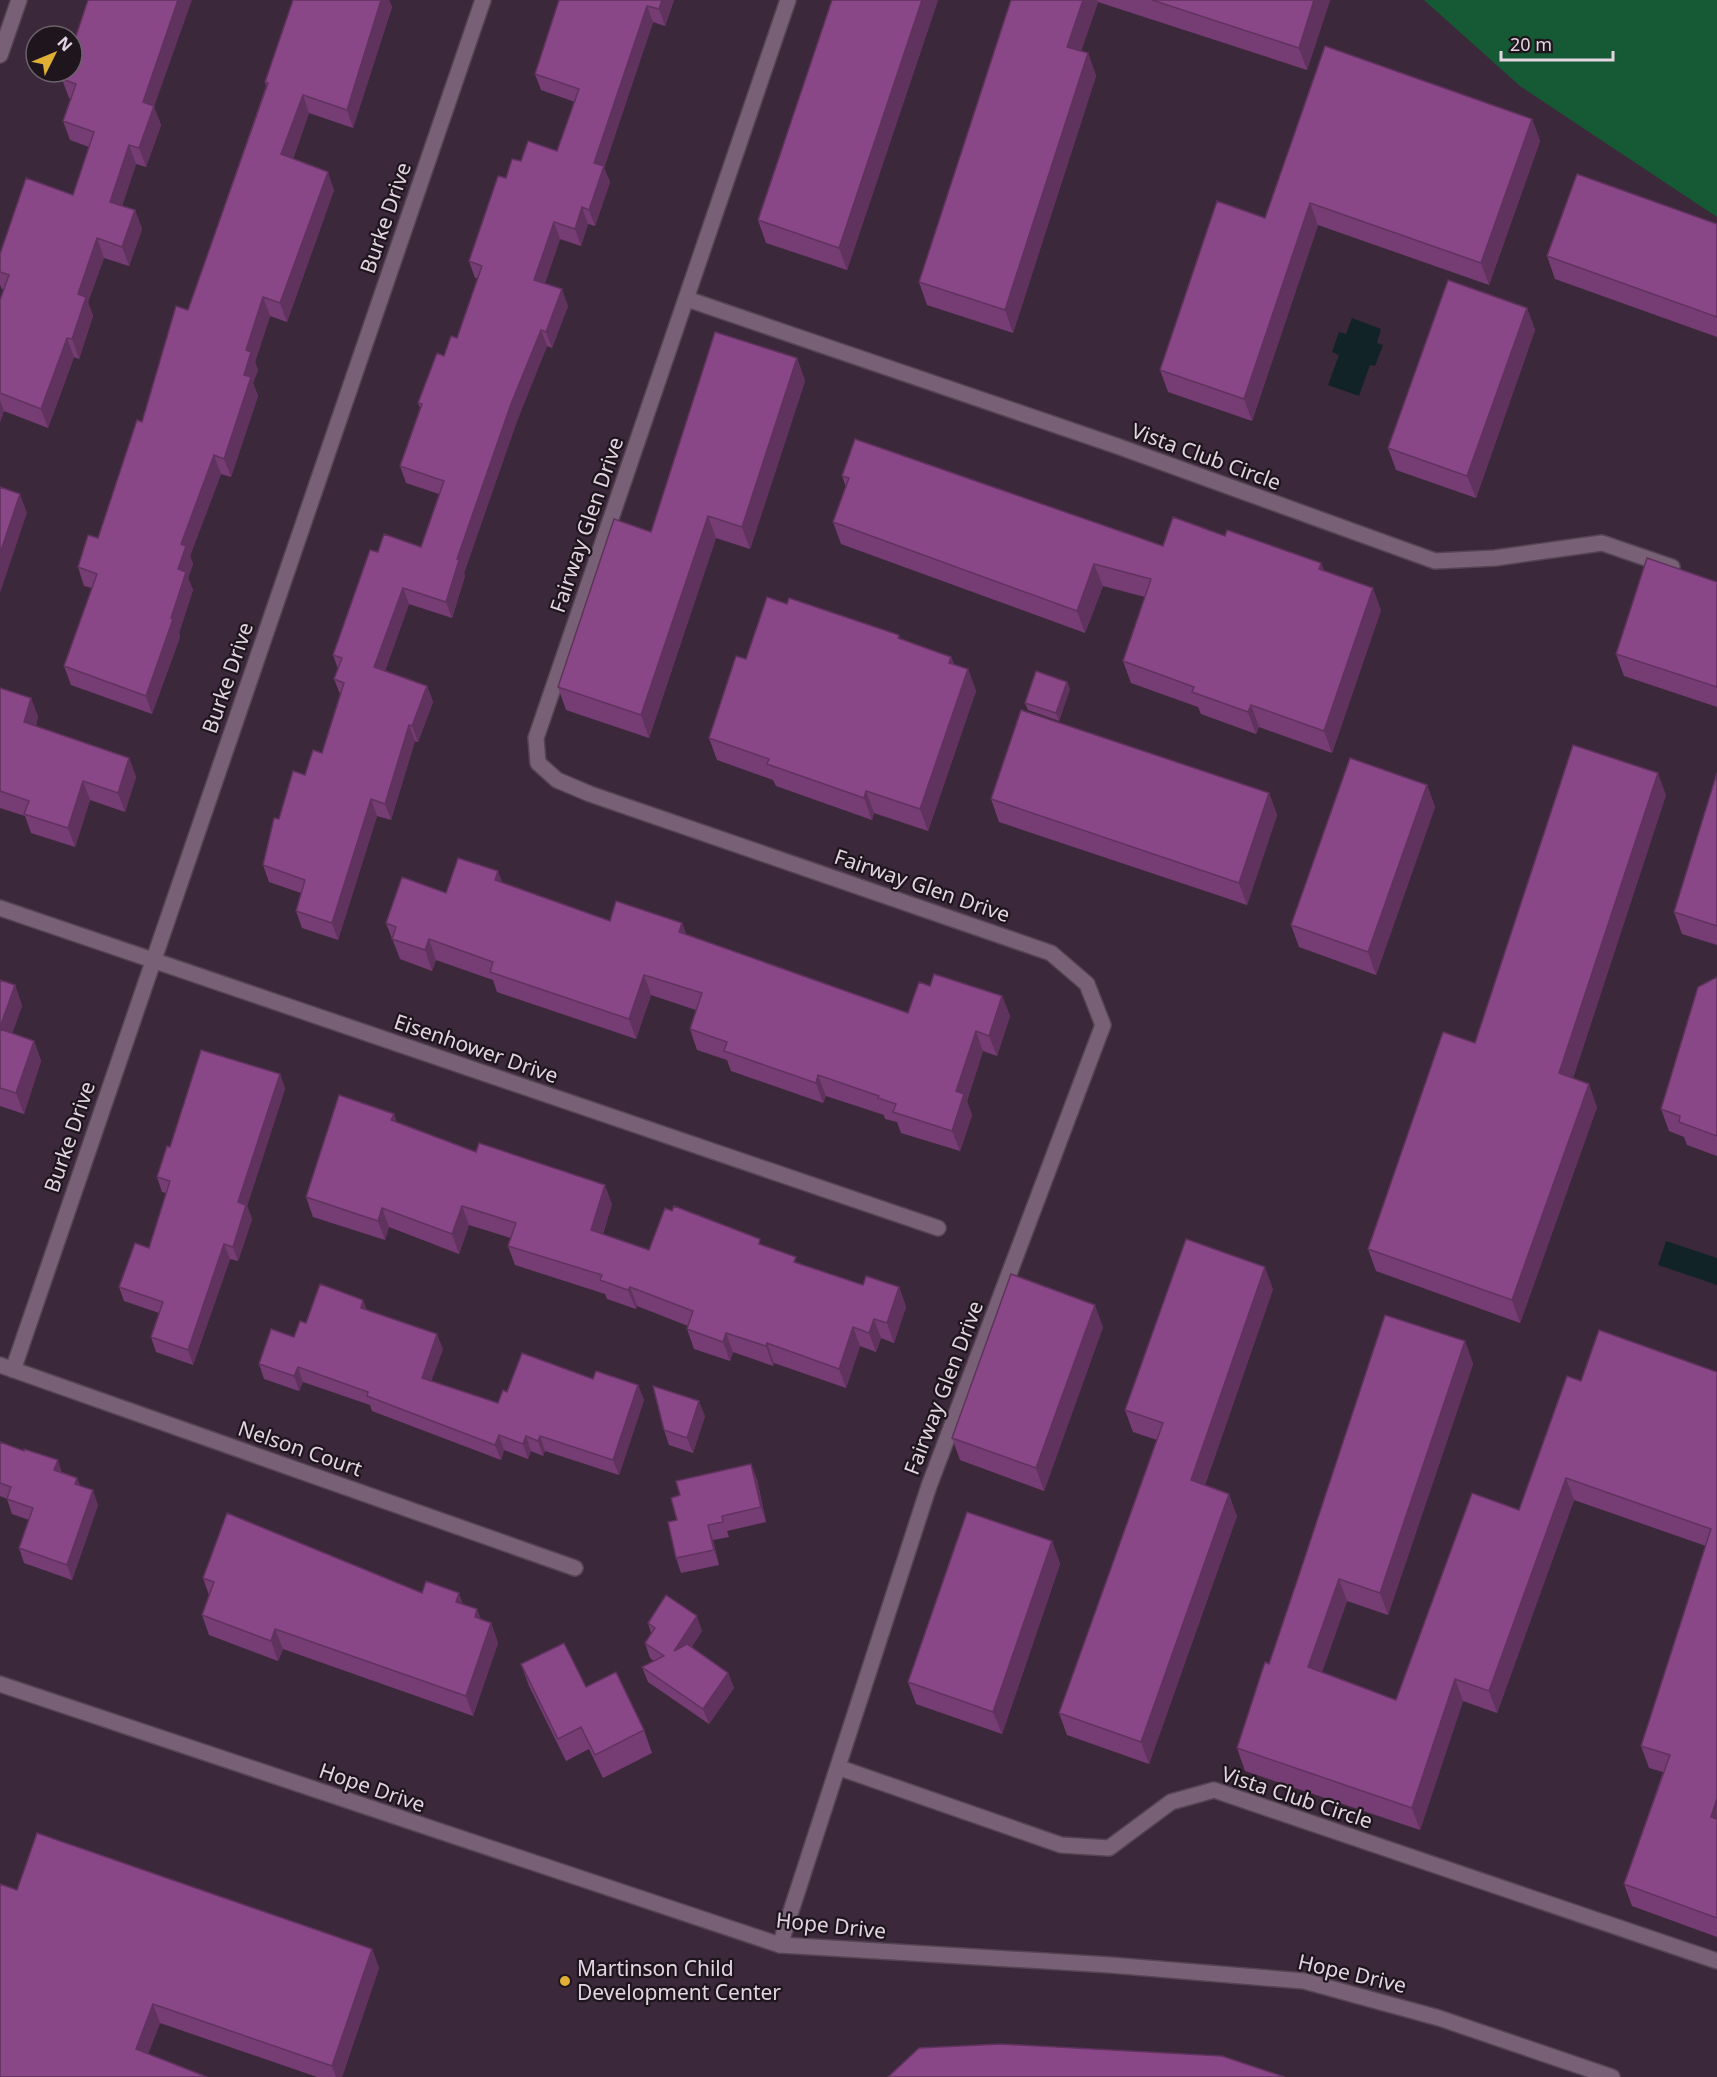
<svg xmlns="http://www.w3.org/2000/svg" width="1717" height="2077" viewBox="0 0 1717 2077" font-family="'Noto Sans',sans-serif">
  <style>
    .green { fill: #155a35 }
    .water { fill: #122328 }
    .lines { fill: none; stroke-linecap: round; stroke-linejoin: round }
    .minor-casing { stroke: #554454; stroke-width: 18 }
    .tertiary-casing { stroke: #554454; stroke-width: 18 }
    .minor { stroke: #786176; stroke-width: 15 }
    .tertiary { stroke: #786176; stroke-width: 15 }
    .wall { fill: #763d74 }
    .shaded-wall { fill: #60325e }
    .building { fill: #894787; stroke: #60325e; stroke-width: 1.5 }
    .poi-dot { fill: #dfb034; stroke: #1e151d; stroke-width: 2 }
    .labels { text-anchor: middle; stroke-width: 4.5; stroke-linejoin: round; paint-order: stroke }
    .street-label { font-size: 21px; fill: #e2d5e1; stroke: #1e151d }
    .poi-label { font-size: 21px; fill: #e2d5e1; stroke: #1e151d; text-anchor: start }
  </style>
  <rect width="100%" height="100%" fill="#3c283b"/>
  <path class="green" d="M1424 0H1717V217L1520 86Z"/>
  <path class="water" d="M1352 318 1381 329 1377 343 1383 345 1375 366 1370 365 1359 396 1328 385 1339 355 1332 352 1339 332 1346 334Z
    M1666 1241 1717 1258V1285L1658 1265Z"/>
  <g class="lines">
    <g class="minor-casing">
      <path id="minor" d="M0 55 19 0
        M687 299 1117 446 1435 561 1495 558 1602 543 1672 567
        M0 908 938 1228
        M0 1365 575 1568
        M13 1370 483 0
        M840 1768 1061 1845 1109 1848 1171 1802 1214 1790 1717 1961
        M780 1945 929 1486 1103 1025 1087 984 1051 953 590 794 557 780 538 763 536 738 788 0"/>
    </g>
    <g class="tertiary-casing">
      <path id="tertiary" d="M0 1684 780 1945 1110 1965 1304 1981 1439 2018 1612 2077"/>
    </g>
    <use href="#minor" class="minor"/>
    <use href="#tertiary" class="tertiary"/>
  </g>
  <path class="wall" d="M293 0H389L392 7 353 128 309 113 293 159 334 190 287 322 270 316 255 362 258 370 253 383 258 396 231 477 221 474 190 556 193 564 188 578 193 590 179 633 180 637 152 714 71 685 64 666 92 588 84 586 78 567 98 538 142 422 188 310 266 86 265 82Z
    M559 0H674L665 26 653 22 604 168 610 182 595 226 588 224 581 246 560 239 545 283 568 306 552 348 547 346 517 421 464 573 465 576 452 618 409 604 385 671 427 686 433 702 418 742 415 741 391 820 377 816 338 940 302 928 296 911 301 893 269 882 263 865 279 819 305 775 322 753 340 694 334 679 338 669 333 655 378 552 421 547 439 494 406 483 400 466 420 408 418 403 444 356 457 338 478 278H475L469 261 506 178 521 161 557 151 575 102 541 90 535 74Z
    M832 0H938L847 270 766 243 758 220Z
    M1011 0H1330L1307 70 1098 2 1081 51 1088 53 1096 76 1013 333 927 305 919 282Z
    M62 79 154 107 161 125 146 167 136 164 122 206 135 210 142 229 129 266 104 258 88 302 93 316 79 359 74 357 48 428 4 411 0 422V300L4 290 2 289 0 285V254L73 195 89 147 70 140 63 121 71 99 69 98Z
    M1532 119 1540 141 1489 285 1318 225 1252 421 1168 392 1160 370 1265 218Z
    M1717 224V337L1555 279 1547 256Z
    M1527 308 1535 330 1476 498 1396 470 1388 448Z
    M797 358 805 381 750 549 716 538 649 738 566 710 558 687 651 532Z
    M842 476 1163 546 1225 536 1321 563 1324 571 1381 610 1332 753 1259 727 1256 734 1201 714 1198 707 1131 683 1123 661 1145 597 1103 586 1085 633 841 544 833 522 846 487Z
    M1717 582V707L1624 676 1616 654Z
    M787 604 899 635 900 639 951 657 954 664 968 669 976 691 928 831 874 813 872 820 776 786 773 780 717 760 709 738 746 659Z
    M1067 682 1070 689 1059 721 1028 710 1025 703Z
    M0 688 31 698 38 717 36 726 129 758 136 777 125 812 90 800 75 847 31 833 25 816 0 808Z
    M1717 773V945L1682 934 1674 912Z
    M1427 785 1435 807 1376 975 1299 947 1291 925Z
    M1269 793 1277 815 1247 905 999 822 991 799Z
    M1666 795 1573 1078 1597 1107 1520 1323 1376 1271 1368 1249 1475 1043Z
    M502 883 610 921 682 923 686 934 908 1013 930 986 1002 996 1010 1016 997 1056 983 1051 967 1101 972 1115 960 1151 901 1133 897 1122 885 1119 884 1115 826 1096 823 1103 731 1071 727 1060 697 1050 690 1029 696 1010 651 995 636 1039 497 992 493 980 436 960 432 971 400 959 386 923 446 893Z
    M1717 977V1156L1687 1145 1684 1137 1669 1131 1661 1109Z
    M0 980 15 985 22 1006 12 1033 34 1041 41 1061 24 1114 0 1106Z
    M280 1074 285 1089 247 1206 252 1219 238 1261 230 1259 193 1365 156 1352 151 1337 159 1313 124 1301 119 1287 149 1248 166 1193 162 1192 157 1177Z
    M394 1114 396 1122 612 1204 603 1234 649 1250 762 1245 798 1263 863 1285 899 1287 906 1307 894 1343 881 1338 876 1352 860 1346 846 1388 774 1363 773 1366 733 1352 730 1361 694 1349 687 1329 688 1326 637 1306 636 1309 607 1299 605 1294 515 1265 508 1246 511 1238 469 1225 459 1254 389 1227 385 1240 313 1217 306 1197Z
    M1273 1289 1205 1485 1237 1516 1149 1764 1067 1735 1059 1713 1157 1440 1133 1432 1125 1410Z
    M367 1310 443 1349 431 1381 498 1403 507 1392 593 1379 638 1385 644 1400 619 1475 545 1451 543 1456 531 1451 528 1459 504 1450 501 1460 372 1411 370 1405 303 1382 299 1391 264 1379 259 1364 294 1337 306 1323Z
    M1103 1327 1044 1491 960 1460 952 1438Z
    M1465 1341 1473 1364 1388 1615 1347 1601 1322 1672 1396 1700 1519 1510 1581 1381 1717 1372V1937L1632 1906 1624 1884 1663 1772 1649 1768 1641 1746 1706 1546 1574 1500 1497 1713 1463 1701 1420 1830 1245 1771 1237 1748 1269 1664Z
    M705 1416 693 1453 669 1445 664 1430Z
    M0 1442 62 1472 77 1478 80 1486 98 1505 72 1580 24 1563 19 1548 29 1520 12 1514 7 1499 0 1496Z
    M757 1479 766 1522 727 1531 729 1537 713 1540 719 1565 681 1573 676 1558 677 1520Z
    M1052 1541 1060 1564 1002 1734 916 1704 908 1682Z
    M203 1578 422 1593 463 1604 481 1619 491 1623 498 1643 473 1716 283 1649 278 1661 209 1635 202 1615 209 1595Z
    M648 1623 702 1631 691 1648 728 1673 734 1688 709 1724 648 1682 642 1667 654 1661 650 1658 645 1643 651 1633Z
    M521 1664 586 1687 644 1730 652 1753 603 1778 589 1749 566 1761 529 1686Z
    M17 1890 372 1949 379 1968 342 2077H317L160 2023 148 2054 0 2077Z"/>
  <path class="shaded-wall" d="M178 0H192L154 107 161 125 146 167 139 148 143 102Z
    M381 0H389L392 7 353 128 347 110Z
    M662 0H674L665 26 659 9Z
    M922 0H938L847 270 839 248Z
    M1083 0H1097L1098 2 1075 69 1067 47Z
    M1314 0H1330L1307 70 1299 48Z
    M647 6 653 22 604 168 610 182 595 226 589 210 594 163Z
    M1088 53 1096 76 1013 333 1005 310Z
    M303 95 309 113 288 173 281 154Z
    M1532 119 1540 141 1489 285 1481 263Z
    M129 145 136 164 117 221 110 202Z
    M328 172 334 190 287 322 280 303Z
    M1310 203 1318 225 1252 421 1244 399Z
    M582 207 588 224 581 246 575 229Z
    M135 210 142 229 129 266 122 247Z
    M554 222 560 239 540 296 534 280Z
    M97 238 104 258 88 302 93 316 79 359 72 339 78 294Z
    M562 289 568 306 552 348 546 332Z
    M263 297 270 316 255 362 258 370 253 383 258 396 231 477 224 459 244 375 246 350Z
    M1527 308 1535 330 1476 498 1467 476Z
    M541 330 547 346 517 421 464 573 465 576 452 618 446 602 457 559 511 404Z
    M67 338 74 357 48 428 41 409Z
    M797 358 805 381 750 549 742 527Z
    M0 400 4 411 0 422Z
    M214 455 221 474 190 556 193 564 188 578 193 590 179 633 180 637 152 714 146 696 171 618 178 569 181 544Z
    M20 494 27 513 0 593V553Z
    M708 516 716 538 649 738 641 715Z
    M1321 563 1330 585 1319 569Z
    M1094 564 1103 586 1085 633 1077 611Z
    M403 588 409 604 380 684 374 667Z
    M1373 588 1381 610 1332 753 1324 731Z
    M951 657 959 679 949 663Z
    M968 669 976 691 928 831 920 809Z
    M1067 682 1070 689 1059 721 1056 713Z
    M427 686 433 702 418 742 412 726Z
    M31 698 38 717 31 741 24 722Z
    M1251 705 1259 727 1256 734 1248 712Z
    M409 725 415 741 391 820 385 804Z
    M129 758 136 777 125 812 118 793Z
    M1658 773 1666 795 1567 1096 1559 1073Z
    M83 781 90 800 75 847 68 828Z
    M1427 785 1435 807 1376 975 1368 952Z
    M866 791 874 813 872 820 864 798Z
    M1269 793 1277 815 1247 905 1239 883Z
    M371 799 377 816 338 940 332 923Z
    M498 871 506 892 495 880Z
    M682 923 689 943 679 932Z
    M429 939 436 960 432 971 425 950Z
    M644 975 651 995 636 1039 629 1019Z
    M15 985 22 1006 7 1049 0 1031V1027Z
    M1002 996 1010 1016 997 1056 989 1036Z
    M976 1031 983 1051 967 1101 972 1115 960 1151 952 1131 956 1091Z
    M34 1041 41 1061 24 1114 16 1093Z
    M280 1074 285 1089 247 1206 252 1219 238 1261 233 1247 238 1202Z
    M818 1075 826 1096 823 1103 816 1083Z
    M1589 1084 1597 1107 1520 1323 1512 1300Z
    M394 1114 401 1133 391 1120Z
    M605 1185 612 1204 598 1249 591 1230Z
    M462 1206 469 1225 459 1254 452 1234Z
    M382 1208 389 1227 385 1240 378 1221Z
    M224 1244 230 1259 193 1365 188 1350Z
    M1265 1267 1273 1289 1199 1502 1191 1480Z
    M630 1287 637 1306 636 1309 628 1290Z
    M899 1287 906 1307 894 1343 887 1323Z
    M363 1300 369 1315 361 1308Z
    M1095 1305 1103 1327 1044 1491 1036 1468Z
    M874 1319 881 1338 876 1352 869 1333Z
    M853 1327 860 1346 846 1388 839 1369Z
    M726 1333 733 1352 730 1361 723 1342Z
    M437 1334 443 1349 427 1393 422 1378Z
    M1465 1341 1473 1364 1388 1615 1380 1593Z
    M767 1343 774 1363 773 1366 766 1346Z
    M298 1367 303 1382 299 1391 294 1376Z
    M638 1385 644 1400 619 1475 613 1460Z
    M699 1401 705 1416 693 1453 687 1438Z
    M499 1435 504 1450 501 1460 495 1445Z
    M526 1436 531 1451 528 1459 523 1444Z
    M540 1436 545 1451 543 1456 538 1441Z
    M58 1460 63 1476 54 1470Z
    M751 1464 757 1479 766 1522 761 1507Z
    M77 1478 83 1493 75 1484Z
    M1566 1478 1574 1500 1497 1713 1489 1691Z
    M93 1490 98 1505 72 1580 67 1565Z
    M1229 1494 1237 1516 1149 1764 1141 1742Z
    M708 1525 713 1540 719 1565 714 1550Z
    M1052 1541 1060 1564 1002 1734 993 1712Z
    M1339 1579 1347 1601 1316 1689 1308 1667Z
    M459 1593 466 1613 456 1602Z
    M477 1609 485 1629 475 1617Z
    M697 1616 702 1631 679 1666 674 1651Z
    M491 1623 498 1643 473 1716 466 1696Z
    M275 1629 283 1649 278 1661 271 1641Z
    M728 1673 734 1688 709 1724 703 1709Z
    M1455 1679 1463 1701 1420 1830 1412 1808Z
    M1717 1798V1833L1711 1817Z
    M372 1949 379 1968 342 2077H336L332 2066Z
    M153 2004 160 2023 143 2068 136 2049Z"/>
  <path class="building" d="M88 0H178L143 102 154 106 139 148 129 145 110 202 135 210 122 247 97 238 78 294 86 297 72 339 67 338 41 409 0 393V300L9 275 0 272V254L26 178 73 195 94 132 63 121 76 84 62 79 64 72H72V48Z
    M293 0H381L347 110 303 95 281 154 328 172 280 303 263 297 246 350 251 352 244 375 251 377 224 459 214 455 181 544 186 546 178 569 186 572 171 618 173 619 146 696 64 666 97 574 78 567 88 535 98 538 137 420 142 422 176 306 188 310 268 83 265 82Z
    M559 0H662L659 9 647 6 594 163 604 166 589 210 582 207 575 229 554 222 534 280 562 289 546 332 541 330 511 404 457 559 459 560 446 602 403 588 374 667 427 686 412 726 409 725 385 804 371 799 332 923 296 911 305 880 263 865 274 818 279 819 293 771 305 775 313 750 322 753 344 683 334 679 342 658 333 655 370 550 378 552 384 534 421 547 444 481 400 466 422 404 418 403 437 353 444 356 451 336 457 338 482 266 469 261 498 176 506 178 512 159 521 161 528 141 557 151 579 89 535 74Z
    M832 0H922L839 248 758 220Z
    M1011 0H1083L1067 47 1088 53 1005 310 919 282Z
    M1152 0H1314L1299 48Z
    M1325 46 1532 119 1481 263 1310 203 1244 399 1160 370 1217 201 1265 218Z
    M1577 174 1717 224V317L1547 256Z
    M1448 280 1527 308 1467 476 1388 448Z
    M715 332 797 358 742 527 708 516 641 715 558 687 614 519 651 532Z
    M855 439 1163 546 1173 517 1225 536 1227 530 1321 563 1319 569 1373 588 1324 731 1251 705 1248 712 1192 692 1194 687 1123 661 1151 579 1094 564 1077 611 833 522 849 478 842 476Z
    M0 487 20 494 0 553Z
    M1647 558 1717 582V687L1616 654Z
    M767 597 787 604 789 598 899 635 898 638 951 657 949 663 968 669 920 809 866 791 864 798 767 764 769 759 709 738 736 656 746 659Z
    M1036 671 1067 682 1056 713 1025 703Z
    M0 688 31 698 24 722 129 758 118 793 83 781 68 828 24 814 29 801 0 791Z
    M1021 710 1269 793 1239 883 991 799Z
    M1573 745 1658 773 1559 1073 1589 1084 1512 1300 1368 1249 1443 1032 1475 1043Z
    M1350 758 1427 785 1368 952 1291 925Z
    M1717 773V926L1674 912Z
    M458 858 498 871 495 880 610 921 616 901 682 923 679 932 908 1013 919 982 930 986 934 974 1002 996 989 1036 976 1031 956 1091 964 1094 952 1131 893 1112 896 1104 878 1098 879 1096 818 1075 816 1083 724 1051 727 1042 690 1029 702 993 644 975 629 1019 490 972 493 962 429 939 425 950 392 939 396 927 386 923 402 877 446 893Z
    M1717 977V1136L1679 1122 1680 1116 1661 1109 1698 987Z
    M0 980 15 985 0 1027Z
    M0 1029 34 1041 16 1093 0 1088Z
    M201 1050 280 1074 238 1202 246 1205 233 1247 224 1244 188 1350 151 1337 163 1302 119 1287 135 1243 149 1248 170 1181 157 1177 167 1146 170 1147Z
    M339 1095 394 1114 391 1120 476 1152 479 1143 605 1185 591 1230 649 1250 665 1208 672 1211 674 1206 760 1239 759 1244 796 1257 794 1262 863 1285 866 1276 899 1287 887 1323 874 1319 869 1333 853 1327 839 1369 767 1343 766 1346 726 1333 723 1342 687 1329 693 1311 630 1287 628 1290 600 1280 602 1275 508 1246 516 1223 462 1206 452 1234 382 1208 378 1221 306 1197Z
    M1186 1239 1265 1267 1191 1480 1229 1494 1141 1742 1059 1713 1163 1423 1125 1410Z
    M1011 1274 1095 1305 1036 1468 952 1438Z
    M320 1284 363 1300 361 1308 437 1334 422 1378 498 1403 503 1390 507 1392 522 1353 593 1379 596 1371 638 1385 613 1460 540 1436 538 1441 526 1436 523 1444 499 1435 495 1445 367 1396 368 1392 298 1367 294 1376 259 1364 271 1329 294 1337 300 1321 306 1323Z
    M1385 1315 1465 1341 1380 1593 1339 1579 1308 1667 1396 1700 1472 1493 1519 1510 1567 1376 1581 1381 1599 1330 1717 1372V1798L1711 1817 1717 1819V1918L1624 1884 1670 1755 1641 1746 1711 1529 1566 1478 1489 1691 1455 1679 1412 1808 1237 1748 1265 1662 1269 1664 1302 1566Z
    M653 1386 699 1401 687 1438 664 1430Z
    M0 1442 24 1451V1449L58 1460 54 1470 77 1478 75 1484 93 1490 67 1565 19 1548 33 1508 7 1499 11 1487 0 1483Z
    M751 1464 761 1507 722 1516 723 1522 708 1525 714 1550 676 1558 668 1522 677 1520 671 1498 680 1495 676 1481Z
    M967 1512 1052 1541 993 1712 908 1682Z
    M227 1513 422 1593 426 1581 459 1593 456 1602 477 1609 475 1617 491 1623 466 1696 275 1629 271 1641 202 1615 214 1582 203 1578Z
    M666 1595 697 1616 674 1651 687 1644 728 1673 703 1709 642 1667 664 1656 645 1643 655 1628 648 1623Z
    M564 1643 586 1687 616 1672 644 1730 595 1755 581 1727 558 1739 521 1664Z
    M37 1833 372 1949 332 2066 153 2004 136 2049 207 2077H0V1884L17 1890Z
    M1000 2044 1222 2056 1285 2077H888L919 2048Z"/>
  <circle class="poi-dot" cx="565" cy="1981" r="6"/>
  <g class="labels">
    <g class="street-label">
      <text transform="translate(386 218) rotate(-71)" y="7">Burke Drive</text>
      <text transform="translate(1206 457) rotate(20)" y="7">Vista Club Circle</text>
      <text transform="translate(587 525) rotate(-71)" y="7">Fairway Glen Drive</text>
      <text transform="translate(228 678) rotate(-71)" y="7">Burke Drive</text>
      <text transform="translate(922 886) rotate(19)" y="7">Fairway Glen Drive</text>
      <text transform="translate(476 1049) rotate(19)" y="7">Eisenhower Drive</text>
      <text transform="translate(70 1137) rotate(-71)" y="7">Burke Drive</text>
      <text transform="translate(944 1388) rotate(-69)" y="7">Fairway Glen Drive</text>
      <text transform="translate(300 1449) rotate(19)" y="7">Nelson Court</text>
      <text transform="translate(372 1788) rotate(19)" y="7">Hope Drive</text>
      <text transform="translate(1297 1798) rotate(18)" y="7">Vista Club Circle</text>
      <text transform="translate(831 1926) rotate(6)" y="7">Hope Drive</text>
      <text transform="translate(1352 1974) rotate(13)" y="7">Hope Drive</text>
    </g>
    <g class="poi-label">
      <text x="577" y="1976">Martinson Child<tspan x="577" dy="24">Development Center</tspan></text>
    </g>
  </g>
  <g transform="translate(54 54) rotate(47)"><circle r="28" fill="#1e151d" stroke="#6c626b" stroke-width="1.5"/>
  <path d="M0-4.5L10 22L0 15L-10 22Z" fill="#dfb034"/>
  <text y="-9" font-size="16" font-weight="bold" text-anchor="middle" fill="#e2d5e1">N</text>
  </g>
  <path d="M1501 51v9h112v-9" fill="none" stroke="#e2d5e1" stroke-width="3"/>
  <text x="1510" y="51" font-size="18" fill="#e2d5e1" stroke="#1e151d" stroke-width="4.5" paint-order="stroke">20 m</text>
</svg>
